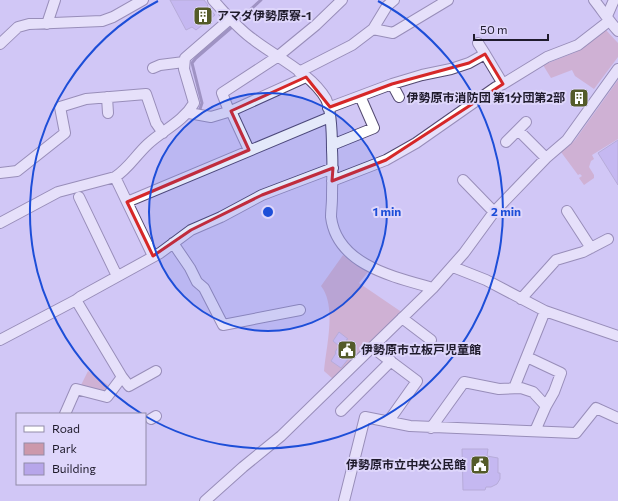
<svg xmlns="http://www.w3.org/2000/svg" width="618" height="501" viewBox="0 0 618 501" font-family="Commissioner,'Noto Sans JP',sans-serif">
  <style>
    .green { fill: #cc98ab }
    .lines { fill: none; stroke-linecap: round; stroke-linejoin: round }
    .stream { stroke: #625486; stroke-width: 3 }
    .building { fill: #b7a6ea; stroke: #958bb6 }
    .minor-casing { stroke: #534970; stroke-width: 12 }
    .minor { stroke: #fff; stroke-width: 10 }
    .marked { fill: none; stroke: #d62828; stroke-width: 3; stroke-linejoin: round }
    .ring { fill: none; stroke: #1d4ed8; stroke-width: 2 }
    .labels { text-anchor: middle; stroke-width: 4; stroke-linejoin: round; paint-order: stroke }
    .poi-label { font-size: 12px; font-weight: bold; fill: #1f1b2c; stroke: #ded6fb; text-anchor: start }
    .centre { fill: #1d4ed8; stroke: #ded6fb; stroke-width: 2 }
    .ring-label { font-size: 12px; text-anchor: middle; font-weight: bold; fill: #1d4ed8; stroke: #ded6fb; stroke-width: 4; stroke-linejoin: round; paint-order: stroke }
  </style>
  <rect width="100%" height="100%" fill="#d1c7f5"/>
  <path class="green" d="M605 29 618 43V57L594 89 575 76 572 70 551 78 543 65 576 52Z
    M618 80V139L592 155 594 159 591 161 589 167 594 175V178L584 185 579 178 582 176 580 174 578 175 561 152 575 140Z
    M343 255 368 272 359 283 403 313 333 379 324 371C326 347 337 306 321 286Z
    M88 371 108 385 104 393 81 385Z"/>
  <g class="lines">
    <path class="stream" d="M239 20 261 0
      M199 112 202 103 192 63 196 58 232 27"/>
  </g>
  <path class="building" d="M170 0H204L208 5 207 6 215 15 196 30 192 27 186 30Z
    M577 90 586 97 581 106 571 99Z
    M618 140V185L598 153Z
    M339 332 348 339 346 340 357 348 341 368 331 361 336 353 335 352 339 346 333 341Z
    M462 449H488L487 456 498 458V473H500V479L497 484 491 487H486L485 490H463Z"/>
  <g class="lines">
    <g class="minor-casing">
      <path id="minor" d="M213 0C226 14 238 29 254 40 276 57 312 74 326 99 332 112 332 136 332 150 333 166 332 182 332 198 332 204 331 211 331 217 337 265 394 277 433 288
        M594 0C602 10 609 21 618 31
        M607 16 614 0
        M47 24 55 0
        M373 29 393 33 448 0
        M478 43 485 54
        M0 44 18 27 29 24 102 21 113 17 143 0
        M153 68 160 65 184 62
        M299 72 352 45 373 29 387 6 394 0
        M392 84 399 97
        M107 97 108 113
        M328 108 392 84 422 75 451 69 469 63 485 54 503 84
        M229 111 222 93 277 57 316 25 342 0
        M231 111 249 150
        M189 113 211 117 231 111 306 77
        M526 122 518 130 546 158
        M506 142 518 130
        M332 145 374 128 360 96
        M0 173 17 171 65 133 60 107 86 99 146 94 156 123 163 133
        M115 177 153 256
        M463 180 494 212
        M332 181 386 160 416 143 496 87 503 84 547 57 578 45 609 21
        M79 197 117 276
        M127 202 330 117
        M567 211 591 248
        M0 223 58 192 115 177C128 169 136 155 148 144 163 130 183 122 194 103L184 69 185 58 230 19
        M173 243 190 268 197 282 204 288 223 325 300 310
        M453 267 486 280 545 311 618 336
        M521 299 556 260 583 252 608 239
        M76 300 122 377 129 386 156 371
        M402 318 431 340
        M0 340 76 300 80 297 160 253 191 230 221 217 262 195 333 168
        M373 348 417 381 388 422
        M527 357 561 373 554 392 546 406
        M514 388 545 311
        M341 411 391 361
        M65 414 76 389 107 397 122 377
        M151 419 156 416
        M431 428 464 382 499 389 521 388 533 392 546 406 535 431
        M205 501 243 467 281 436 433 288 464 253 494 212 546 158 567 140 618 69
        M344 501 365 417 410 426 576 433 596 408 618 418"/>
    </g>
    <use href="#minor" class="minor"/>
  </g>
  <path d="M0 0H618V501H0ZM485 54 503 84 386 160 332 181 333 168 262 195 191 230 153 256 127 202 249 150 231 111 306 77 330 107 392 84 469 63Z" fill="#d1c7f5" fill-opacity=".55" fill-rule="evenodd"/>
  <path class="marked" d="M485 54 503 84 386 160 332 181 333 168 262 195 191 230 153 256 127 202 249 150 231 111 306 77 330 107 392 84 469 63Z"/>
  <circle cx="268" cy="212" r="119" fill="#1d4ed8" fill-opacity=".12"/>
  <g class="ring">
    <circle cx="268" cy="212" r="119"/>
    <path d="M142 414A238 238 0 0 1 158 1M378 1A238 238 0 1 1 145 416"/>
  </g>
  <defs>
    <g id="building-square" transform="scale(1)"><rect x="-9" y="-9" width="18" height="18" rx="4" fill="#545b29" stroke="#ded6fb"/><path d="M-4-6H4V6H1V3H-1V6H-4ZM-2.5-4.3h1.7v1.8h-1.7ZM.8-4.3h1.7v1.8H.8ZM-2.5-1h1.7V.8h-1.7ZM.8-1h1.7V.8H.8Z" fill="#fff"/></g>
    <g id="civic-square" transform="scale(1)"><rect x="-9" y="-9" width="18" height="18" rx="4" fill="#545b29" stroke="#ded6fb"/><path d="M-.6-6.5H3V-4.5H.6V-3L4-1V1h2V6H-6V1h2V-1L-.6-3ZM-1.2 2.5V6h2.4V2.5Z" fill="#fff"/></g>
  </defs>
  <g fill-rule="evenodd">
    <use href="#building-square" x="203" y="16"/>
    <use href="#building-square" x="579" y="98"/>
    <use href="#civic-square" x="347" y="350"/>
    <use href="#civic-square" x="480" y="465"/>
  </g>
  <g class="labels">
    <g class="poi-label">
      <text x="217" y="20">アマダ伊勢原寮-1</text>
      <text x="565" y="102" text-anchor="end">伊勢原市消防団 第1分団第2部</text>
      <text x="361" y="354">伊勢原市立板戸児童館</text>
      <text x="466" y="469" text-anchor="end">伊勢原市立中央公民館</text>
    </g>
  </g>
  <circle cx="268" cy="212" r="6" class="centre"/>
  <g class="ring-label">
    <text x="387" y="216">1 min</text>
    <text x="506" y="216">2 min</text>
  </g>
  <rect x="16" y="413" width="130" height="72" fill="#ded6fb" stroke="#928ba8"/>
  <rect x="24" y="426" width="20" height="6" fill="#ffffff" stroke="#928ba8"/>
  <text x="52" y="433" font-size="12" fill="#1f1b2c">Road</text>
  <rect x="24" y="443" width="20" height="12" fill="#cc98ab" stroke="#928ba8"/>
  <text x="52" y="453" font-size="12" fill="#1f1b2c">Park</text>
  <rect x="24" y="463" width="20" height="12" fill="#b7a6ea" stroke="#928ba8"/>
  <text x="52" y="473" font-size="12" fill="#1f1b2c">Building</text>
  <path d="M474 34v6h74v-6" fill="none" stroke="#1f1b2c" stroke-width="2"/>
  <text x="480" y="34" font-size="12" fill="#1f1b2c" stroke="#ded6fb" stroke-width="3" paint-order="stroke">50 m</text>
</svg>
